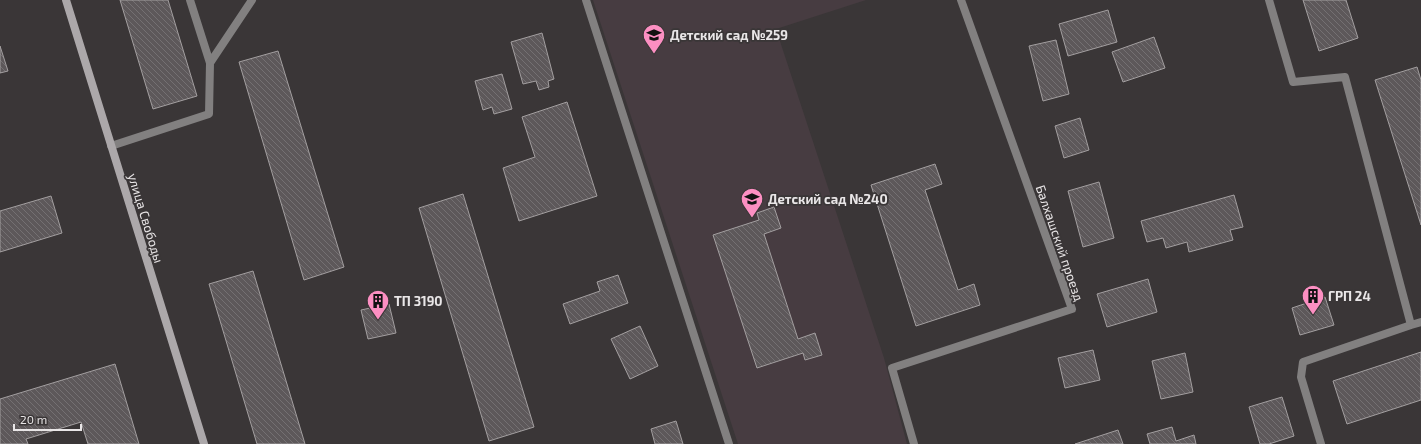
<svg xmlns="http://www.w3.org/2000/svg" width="1421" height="444" viewBox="0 0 1421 444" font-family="'Exo 2',sans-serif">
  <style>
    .built { fill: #473c41 }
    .building { fill: url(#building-back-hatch); stroke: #a39fa0 }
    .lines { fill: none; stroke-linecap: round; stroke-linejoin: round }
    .service { stroke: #828080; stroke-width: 8 }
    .minor { stroke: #828080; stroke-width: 8 }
    .secondary { stroke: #aca8aa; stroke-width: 8 }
    .labels { text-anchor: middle; stroke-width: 3.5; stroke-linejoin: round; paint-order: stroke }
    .poi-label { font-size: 13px; font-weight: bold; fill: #e9e6e7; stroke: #3a3637; text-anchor: start }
    .street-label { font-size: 13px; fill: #e9e6e7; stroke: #3a3637 }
  </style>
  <defs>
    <pattern id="building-back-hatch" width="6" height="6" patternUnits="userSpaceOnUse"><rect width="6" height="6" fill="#5d585a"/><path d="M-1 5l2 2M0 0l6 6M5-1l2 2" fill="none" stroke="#747072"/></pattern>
  </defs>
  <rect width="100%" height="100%" fill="#3a3637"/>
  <path class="built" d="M593 0H866L776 29 884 358 907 444H738Z"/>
  <path class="building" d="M120 0H168L197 96 153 109Z
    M1303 0H1346L1358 38 1319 51Z
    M1108 10 1117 42 1068 56 1059 24Z
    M542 33 554 79 548 81 549 87 539 90 536 81 523 84 511 42Z
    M1154 37 1165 68 1123 82 1112 52Z
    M1056 40 1069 94 1043 101 1029 46Z
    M0 46 8 71 0 73Z
    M278 51 344 267 304 280 239 62Z
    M1417 67 1421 80V225L1375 80Z
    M502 74 512 109 494 114 492 107 483 110 475 81Z
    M567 102 597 196 519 221 503 168 535 157 522 117Z
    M1080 118 1089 150 1064 158 1055 126Z
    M935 164 942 184 925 190 958 290 974 284 980 305 916 326 871 185Z
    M1099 182 1114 238 1083 247 1068 191Z
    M463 194 534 427 489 441 419 208Z
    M1234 195 1243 227 1230 230 1233 240 1189 252 1187 242 1166 248 1163 238 1147 242 1141 221Z
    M51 196 62 233 0 252V211Z
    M774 207 781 228 764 234 798 339 815 333 822 355 805 360 803 353 757 368 713 235 759 220 757 213Z
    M253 271 305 444H257L209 284Z
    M618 275 628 303 570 324 563 304 600 291 597 282Z
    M1148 279 1157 312 1107 327 1097 294Z
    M1325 297 1334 325 1300 335 1292 308Z
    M389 304 396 333 368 339 361 310Z
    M640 326 658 366 630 379 611 339Z
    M1093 350 1100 380 1065 388 1058 358Z
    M1421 352V400L1347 424 1333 381Z
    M1185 353 1193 392 1161 399 1152 361Z
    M115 364 139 444H88L81 422 26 439 28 444H0V399Z
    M1282 397 1294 436 1269 444H1260L1249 407Z
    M676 421 683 444H655L651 429Z
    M1172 427 1176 441 1194 435 1196 444H1150L1147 434Z
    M1118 430 1123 444H1075Z"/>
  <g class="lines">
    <path class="service" d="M190 0 210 63
      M586 0 729 444
      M1269 0 1293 82 1345 77 1411 325 1303 362 1301 377 1321 444
      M111 146 209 114 210 63 252 0
      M1411 325 1421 322"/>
    <path class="minor" d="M914 444 892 368 1072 309 961 0"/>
    <path class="secondary" d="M66 0 204 444"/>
  </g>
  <defs>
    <g id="school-pin" transform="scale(1.15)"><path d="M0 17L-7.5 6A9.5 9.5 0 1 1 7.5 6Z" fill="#fc8fc2" stroke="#3a3637"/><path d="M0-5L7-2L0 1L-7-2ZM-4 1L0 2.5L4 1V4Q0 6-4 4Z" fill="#111"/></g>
    <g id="building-pin" transform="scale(1.15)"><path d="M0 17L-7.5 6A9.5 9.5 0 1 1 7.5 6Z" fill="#fc8fc2" stroke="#3a3637"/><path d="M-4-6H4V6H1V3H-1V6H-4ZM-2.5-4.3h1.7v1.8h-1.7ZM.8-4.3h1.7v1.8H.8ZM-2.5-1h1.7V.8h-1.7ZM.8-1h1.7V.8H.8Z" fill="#111"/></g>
  </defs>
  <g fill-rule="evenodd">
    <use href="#school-pin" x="654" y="35"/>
    <use href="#school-pin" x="752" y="199"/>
    <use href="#building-pin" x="1313" y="296"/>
    <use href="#building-pin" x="378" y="301"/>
  </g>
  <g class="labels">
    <g class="poi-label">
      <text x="670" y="40">Детский сад №259</text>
      <text x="768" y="204">Детский сад №240</text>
      <text x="1328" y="301">ГРП 24</text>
      <text x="394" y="306">ТП 3190</text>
    </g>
    <g class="street-label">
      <text transform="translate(146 218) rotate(73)" y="5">улица Свободы</text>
      <text transform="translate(1060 243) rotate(71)" y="5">Балхашский проезд</text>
    </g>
  </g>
  <path d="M14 424v6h67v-6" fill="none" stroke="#e9e6e7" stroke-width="2"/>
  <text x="20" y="424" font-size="12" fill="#e9e6e7" stroke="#3a3637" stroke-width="3" paint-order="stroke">20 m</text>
</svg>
